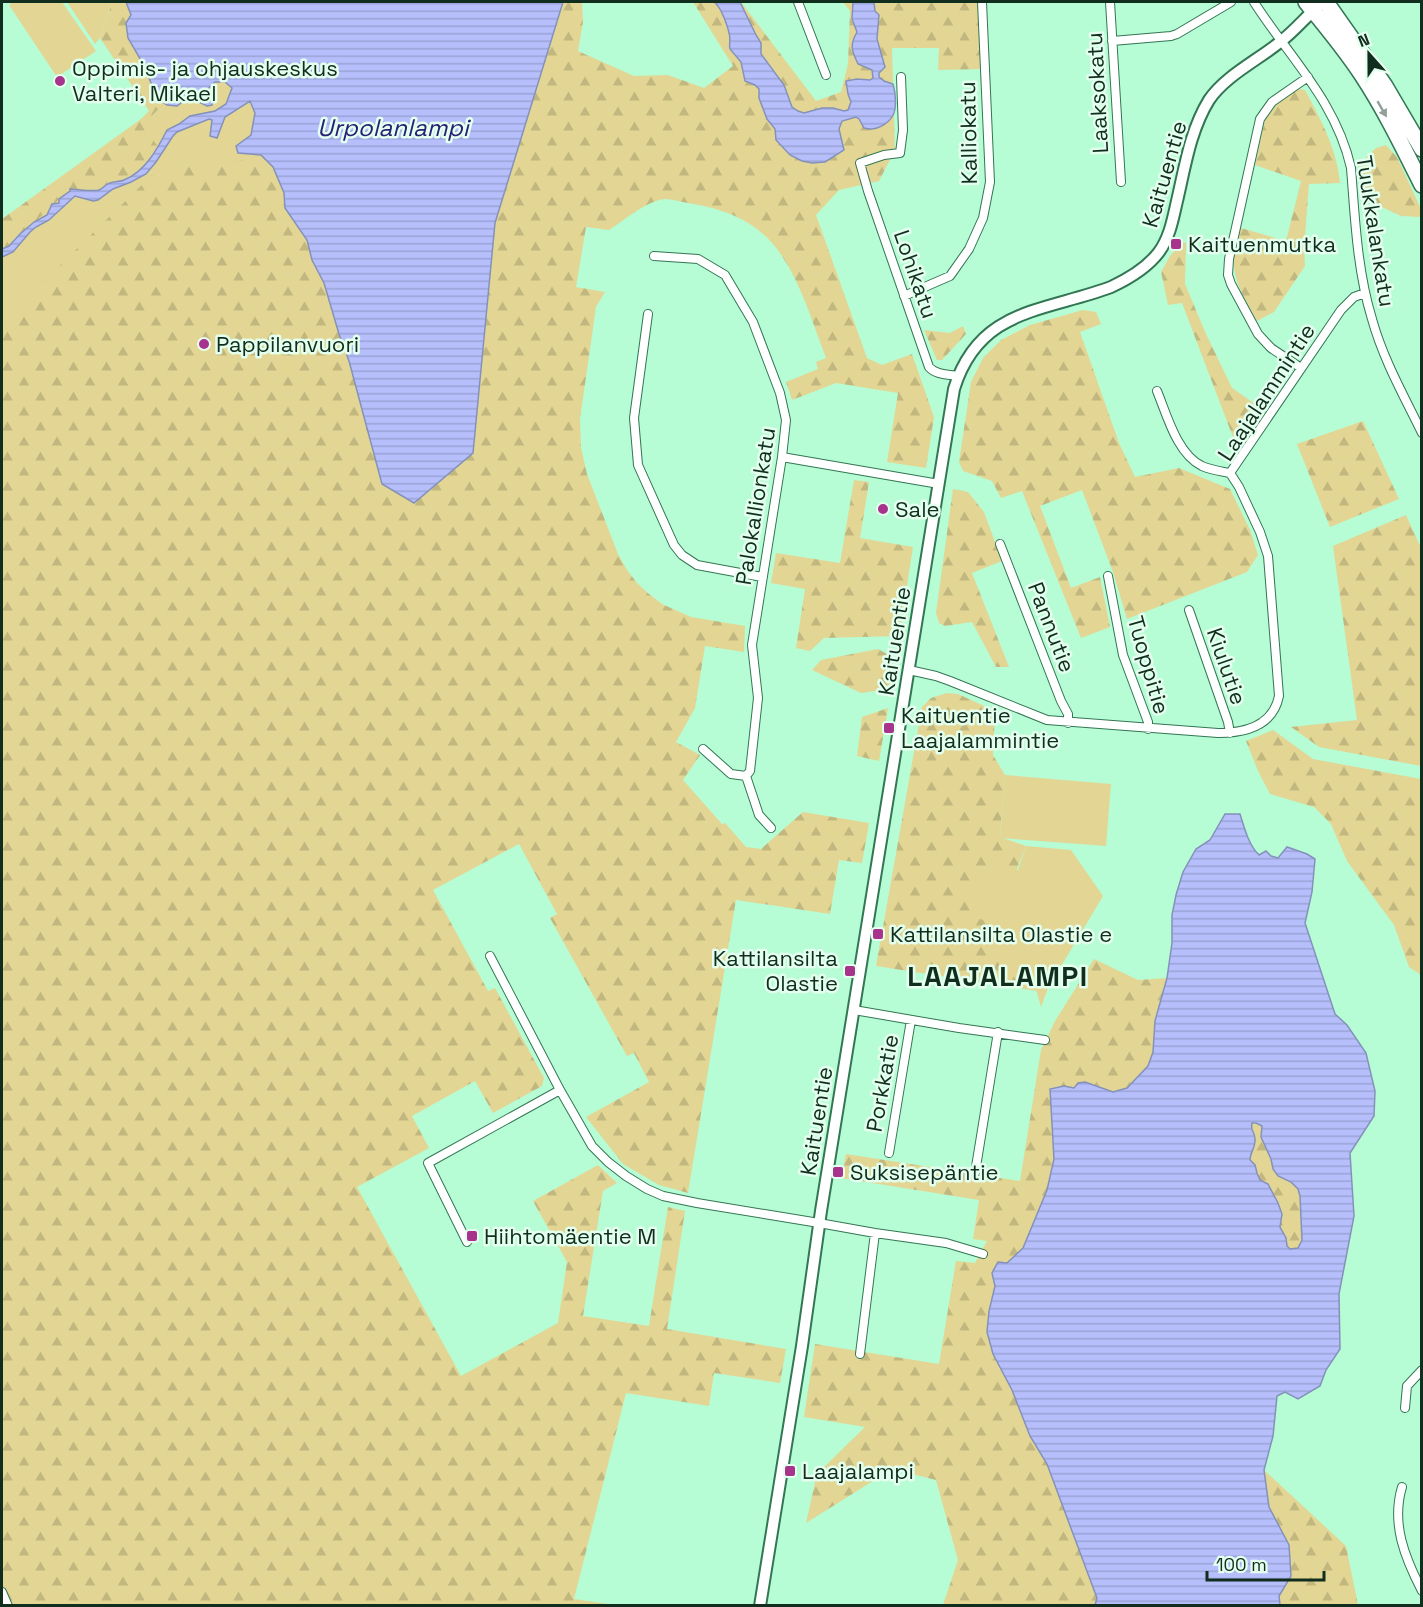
<svg xmlns="http://www.w3.org/2000/svg" width="1423" height="1607" viewBox="0 0 1423 1607" font-family="'Space Grotesk',sans-serif">
  <style>
    .forest { fill: url(#forest-firs) }
    .green { fill: #e3d694 }
    .water { fill: url(#water-rules); stroke: #8492b9; stroke-width: 1.5; fill-rule: evenodd }
    .lines { fill: none; stroke-linecap: round; stroke-linejoin: round }
    .street-casing { stroke: #337654; stroke-width: 10 }
    .secondary-casing { stroke: #337654; stroke-width: 14 }
    .highway-casing { stroke: #337654; stroke-width: 18 }
    .street { stroke: #fff; stroke-width: 8 }
    .secondary { stroke: #fff; stroke-width: 10 }
    .highway { stroke: #fff; stroke-width: 15 }
    .oneway { fill: #93a09a }
    .poi-dot { fill: #a8338d; stroke: #e4ffee; stroke-width: 2 }
    .labels { text-anchor: middle; stroke-width: 5; stroke-linejoin: round; paint-order: stroke }
    .poi-label { font-size: 22px; fill: #102d1e; stroke: #e4ffee; text-anchor: start }
    .street-label { font-size: 22px; fill: #102d1e; stroke: #e4ffee }
    .water-label { font-size: 24px; font-style: italic; fill: #272075; stroke: #e4ffee }
    .district-label { font-size: 28px; font-weight: bold; letter-spacing: 1.5px; fill: #102d1e; stroke: #e4ffee }
  </style>
  <defs>
    <pattern id="forest-firs" width="22" height="20" patternUnits="userSpaceOnUse" patternTransform="scale(1.5)"><rect width="22" height="20" fill="#e3d694"/><path d="M5 1l3.5 6h-7zM16 11l3.5 6h-7z" fill="#c2b87f"/></pattern>
    <pattern id="water-rules" width="6" height="5" patternUnits="userSpaceOnUse" patternTransform="scale(1.5)"><rect width="6" height="5" fill="#b6befb"/><path d="M0 2.5h6" fill="none" stroke="#9ba4d7"/></pattern>
  </defs>
  <rect width="100%" height="100%" fill="#b6fcd4"/>
  <path class="forest" d="M112 2H126L131 15 128 38 142 62 158 99 167 105 164 139 154 154 133 175 106 184 103 189 94 192 70 189 50 210 15 238 9 246 2 249V219L141 119 149 111 100 38Z
    M563 2H582L583 22 578 51 634 76 668 75 704 88 733 66 693 2H741L816 101 841 92 848 64 850 11 843 2H978L981 69 938 70 939 48H892L895 150 879 181 839 190 816 215 867 358 882 365 912 354 934 417 926 468 887 462 898 393 836 383 792 400 786 382 818 369 816 362 826 358C813 324 802 286 782 256 760 222 726 209 688 203 681 202 672 199 665 199 648 200 623 221 609 230L586 227 576 287 605 292 596 307 580 419 581 448 587 474 618 554 627 570 637 583 649 594 662 604 691 617 745 626 744 652 705 646 695 708 676 742 700 755 683 780 722 824 725 823 746 847 761 849 803 812 869 823 862 863 839 860 830 914 736 900 688 1193 659 1185 623 1164 586 1117 649 1082 634 1053 627 1056 550 918 557 914 519 844 433 890 488 991 495 988 544 1078 542 1086 493 1113 475 1081 412 1116 429 1148 357 1187 461 1376 558 1323 567 1262 533 1201 598 1165 617 1183 603 1191 583 1316 649 1326 668 1207 685 1211 667 1329 786 1349 780 1383 714 1373 709 1406 626 1393 574 1599 615 1605 2 1606V257L93 201 153 167 261 155 273 167 284 193 285 208 307 240 312 260 324 283 339 334 349 361 473 453 495 223Z
    M1298 89 1305 90C1321 120 1337 149 1340 183L1309 184 1304 249 1305 266 1274 312 1257 321C1246 301 1232 280 1234 257 1235 247 1239 237 1241 228L1286 241 1301 181 1255 165 1265 120 1277 104Z
    M1386 145 1397 157 1421 209V217L1401 216 1369 201 1358 165 1376 148Z
    M1183 242 1186 243 1185 284 1206 334 1232 388 1261 408 1236 445 1182 303 1168 305 1161 272 1170 256Z
    M1083 310 1096 312 1101 324 1080 332 1119 443 1135 477 1179 468 1230 489 1250 530 1258 555 1247 572 1127 619 1113 572 1082 490 1040 506 1071 588 1100 577 1110 627 1081 638 1022 491 1001 498 992 481 963 471 959 462 971 382 983 358 1001 340 1030 325Z
    M963 326 966 334 942 360H937L924 330 950 333Z
    M1363 421 1399 499 1330 527 1297 444Z
    M854 480 869 482 860 538 913 547 899 636 824 638 810 651 796 648 805 589 771 583 776 553 840 563Z
    M953 489 968 492 984 512 1002 561 972 573 1009 667H996L972 622 945 626 939 623 936 613Z
    M1406 515 1421 548V766L1319 747 1291 727 1357 720 1333 546Z
    M878 649 894 658 889 689 861 693 812 670 821 660Z
    M947 693 958 694 995 711 993 755 1005 775 1000 837 1026 846 996 922 1029 964 1037 991 876 966 922 707 931 698Z
    M888 708 879 761 857 756 862 717Z
    M1273 730 1313 759 1421 779V975L1409 967 1394 925 1347 861 1331 824 1314 807 1270 794 1258 771 1246 741Z
    M1094 959 1138 980 1167 978 1155 1021 1153 1052 1148 1066 1127 1088 1113 1092 1085 1082 1074 1088 1064 1086 1050 1089 1054 1159 1047 1190 1023 1248 1007 1263 992 1273 995 1286 989 1311 993 1354 1012 1390 1030 1436 1047 1464 1097 1598 1095 1605H943L958 1560 936 1480 892 1469 806 1523 817 1474 865 1427 804 1417 815 1344 939 1364 956 1261 975 1263 987 1241 973 1239 979 1200 841 1178 846 1154 1020 1181 1041 1050 1055 1021Z
    M1252 1123 1262 1126 1261 1137 1271 1159 1273 1169 1278 1176 1291 1182 1298 1189 1300 1196 1302 1240 1298 1248 1290 1249 1287 1246 1286 1238 1280 1227 1282 1214 1278 1203 1268 1184 1260 1180 1257 1173 1255 1165 1250 1160C1250 1152 1256 1147 1255 1139 1255 1131 1250 1132 1252 1123Z
    M1264 1470 1346 1546 1358 1605H1280L1279 1596 1291 1576 1289 1545 1269 1507Z"/>
  <path class="green" d="M13 2H62L96 51 57 77 9 5Z
    M67 2H112L100 38 95 44Z
    M223 74 255 97 289 158 181 164 167 184 152 175 45 280 2 330V246L8 247 70 189 98 191 106 184 134 173 158 147 143 125 187 79Z
    M1005 775 1111 784 1106 846 1000 838Z
    M1026 846 1071 850 1103 896 1048 988 1041 1007 1029 964 993 956 996 922 973 918 980 867 1018 870Z"/>
  <path class="water" d="M126 2H563L495 223 473 453 414 503 382 484 349 361 339 334 324 283 312 260 307 240 285 208 284 193 273 167 261 155 238 153 236 146 251 135 255 113 250 101 225 117 217 138 210 136 212 120 209 119 177 132 173 136 156 162 146 174 131 182 113 189 98 200 93 201 75 196 49 220 36 227 30 232 13 252 2 257V249L9 246 20 234 34 222 47 215 52 204 59 203V199L70 191V189C76 189 94 192 99 190 104 188 105 184 110 183 115 181 120 182 124 180 145 172 158 148 167 130L179 124 190 116 215 111 226 104 232 88 225 82H215L208 89 213 98 212 105 207 106 189 97 177 106 167 105 158 99 142 62 128 38 126 23 131 15Z
    M714 2H740L756 35 761 43V54L784 85 792 107 798 111 804 113 822 108H833L844 111 848 110 851 102 848 94 846 81 857 79 870 80 873 78 872 70 858 64C852 51 849 46 857 32L852 19 853 2H874L875 11 879 15 877 39 885 67 879 73V77L884 81 893 84C895 91 896 101 895 109 893 122 877 132 864 128L859 119 856 117 842 121 839 129 844 150 825 162 812 163 802 161 790 155 776 140 775 129 767 119 759 98V89L755 85 745 81 741 62 730 49C729 46 730 43 730 39 729 29 722 8 714 2Z
    M1225 814H1240C1244 827 1249 846 1259 855L1266 851 1271 856 1278 858 1287 847 1307 854 1315 859 1312 892 1305 923 1335 1014 1347 1025 1366 1053 1375 1091 1374 1116 1350 1153 1354 1216 1339 1294 1340 1349 1326 1370 1320 1386 1298 1399 1285 1392 1277 1396 1273 1436 1264 1470 1269 1507 1289 1545 1291 1576 1279 1596 1280 1605H1095L1097 1598 1047 1464 1030 1436 1012 1390 993 1354 987 1332 989 1311 995 1286 992 1273 998 1262 1007 1263 1023 1248 1047 1190 1054 1159 1050 1089 1064 1086 1074 1088 1078 1083 1085 1082 1113 1092 1127 1088 1148 1066 1153 1052 1155 1021 1167 978 1172 943V915L1176 895 1183 872 1196 849 1210 840ZM1252 1123H1256L1262 1126 1261 1137 1271 1159 1273 1169 1278 1176 1291 1182 1298 1189 1300 1196 1302 1240 1298 1248 1290 1249 1287 1246 1286 1238 1280 1227 1282 1214 1278 1203 1268 1184 1260 1180 1257 1173 1255 1165 1250 1160C1250 1152 1256 1147 1255 1139 1255 1131 1250 1132 1252 1123Z"/>
  <g class="lines">
    <g class="street-casing">
      <path id="street" d="M798 2 826 75
        M1110 2 1121 182
        M1254 2C1289 57 1336 101 1351 168 1355 218 1357 270 1372 319 1383 359 1404 396 1422 433
        M1112 41 1171 36 1177 34 1231 2
        M901 77 903 130 900 153 884 155 860 163 868 191 929 367C936 375 947 374 958 376
        M654 256 698 259 725 275 753 322 780 393 786 420 782 457 752 645 758 698 750 771 746 776 731 774 703 749
        M904 296 950 276 969 249 983 218 990 182 982 2
        M648 314 634 418 638 465 674 545 682 555 697 565 762 577
        M1301 368 1271 348 1258 334 1231 284 1228 275 1229 259 1260 119 1272 102 1308 77
        M1157 391C1167 415 1177 454 1202 466 1211 470 1220 471 1230 473
        M782 457 939 484
        M1230 473 1341 310 1354 297 1365 293
        M1000 544 1061 701 1068 714V723
        M1108 576 1123 655 1148 722V729
        M1189 610 1228 722 1230 733
        M909 670 936 676 950 681 1047 720 1218 733C1245 733 1273 726 1279 696L1268 556 1260 532 1239 487 1230 473
        M746 776 759 815 771 828
        M490 956 560 1090 592 1146 608 1162 626 1176 647 1189 663 1196 697 1203 819 1223 875 1233 946 1243 983 1254
        M854 1010 959 1028 1045 1040
        M889 1153 911 1020
        M975 1173 998 1032
        M467 1242 428 1163 560 1090
        M860 1354 875 1233
        M1405 1408 1407 1386 1422 1370
        M1402 1487C1391 1524 1405 1558 1422 1591
        M2 1592 8 1606"/>
    </g>
    <g class="secondary-casing">
      <path id="secondary" d="M760 1606 802 1346 821 1211 954 389C979 308 1044 312 1111 287 1128 279 1147 268 1159 252 1170 237 1173 218 1177 201 1185 167 1190 131 1209 100 1225 76 1258 60 1280 42 1296 30 1308 14 1323 2"/>
    </g>
    <g class="highway-casing">
      <path id="highway" d="M1306 2C1325 25 1345 49 1362 75 1385 110 1403 147 1422 185
        M1326 2 1385 86 1422 149"/>
    </g>
    <use href="#street" class="street"/>
    <use href="#secondary" class="secondary"/>
    <use href="#highway" class="highway"/>
  </g>
  <defs><path id="oneway-solid" d="M-6-.8H1V-3.2L6.5 0L1 3.2V.8H-6Z" transform="scale(1.5)"/></defs>
  <use class="oneway" href="#oneway-solid" transform="translate(1382 109) rotate(60)"/>
  <g class="poi-dot">
    <circle cx="60" cy="81" r="6"/>
    <rect x="1170" y="238" width="12" height="12" rx="3"/>
    <circle cx="204" cy="344" r="6"/>
    <circle cx="883" cy="509" r="6"/>
    <rect x="883" y="722" width="12" height="12" rx="3"/>
    <rect x="872" y="928" width="12" height="12" rx="3"/>
    <rect x="844" y="965" width="12" height="12" rx="3"/>
    <rect x="832" y="1166" width="12" height="12" rx="3"/>
    <rect x="466" y="1230" width="12" height="12" rx="3"/>
    <rect x="784" y="1465" width="12" height="12" rx="3"/>
  </g>
  <g class="labels">
    <g class="poi-label">
      <text x="72" y="76">Oppimis- ja ohjauskeskus<tspan x="72" dy="25">Valteri, Mikael</tspan></text>
      <text x="1188" y="252">Kaituenmutka</text>
      <text x="216" y="352">Pappilanvuori</text>
      <text x="895" y="517">Sale</text>
      <text x="901" y="723">Kaituentie<tspan x="901" dy="25">Laajalammintie</tspan></text>
      <text x="890" y="942">Kattilansilta Olastie e</text>
      <text x="838" y="966" text-anchor="end">Kattilansilta<tspan x="838" dy="25">Olastie</tspan></text>
      <text x="850" y="1180">Suksisepäntie</text>
      <text x="484" y="1244">Hiihtomäentie M</text>
      <text x="802" y="1479">Laajalampi</text>
    </g>
    <g class="street-label">
      <text transform="translate(1097 93) rotate(-93)" y="8">Laaksokatu</text>
      <text transform="translate(968 133) rotate(-91)" y="8">Kalliokatu</text>
      <text transform="translate(1164 174) rotate(-74)" y="8">Kaituentie</text>
      <text transform="translate(1376 231) rotate(81)" y="8">Tuukkalankatu</text>
      <text transform="translate(916 274) rotate(71)" y="8">Lohikatu</text>
      <text transform="translate(1266 392) rotate(-57)" y="8">Laajalammintie</text>
      <text transform="translate(755 506) rotate(-81)" y="8">Palokallionkatu</text>
      <text transform="translate(1052 627) rotate(69)" y="8">Pannutie</text>
      <text transform="translate(894 641) rotate(-81)" y="8">Kaituentie</text>
      <text transform="translate(1149 665) rotate(74)" y="8">Tuoppitie</text>
      <text transform="translate(1227 666) rotate(71)" y="8">Kiulutie</text>
      <text transform="translate(882 1083) rotate(-80)" y="8">Porkkatie</text>
      <text transform="translate(816 1121) rotate(-81)" y="8">Kaituentie</text>
    </g>
    <g class="water-label">
      <text x="393" y="136">Urpolanlampi</text>
    </g>
    <g class="district-label">
      <text x="998" y="986">LAAJALAMPI</text>
    </g>
  </g>
  <rect width="1423" height="1607" fill="none" stroke="#102d1e" stroke-width="6"/>
  <g transform="translate(1369 54) rotate(339)" stroke="#e4ffee" stroke-width="4.5" paint-order="stroke">
  <path d="M0-4.5L10 22L0 15L-10 22Z" fill="#102d1e"/>
  <text y="-9" font-size="16" font-weight="bold" text-anchor="middle" fill="#102d1e">N</text>
  </g>
  <path d="M1207 1571v9h117v-9" fill="none" stroke="#102d1e" stroke-width="3"/>
  <text x="1216" y="1571" font-size="18" fill="#102d1e" stroke="#e4ffee" stroke-width="4.5" paint-order="stroke">100 m</text>
</svg>
